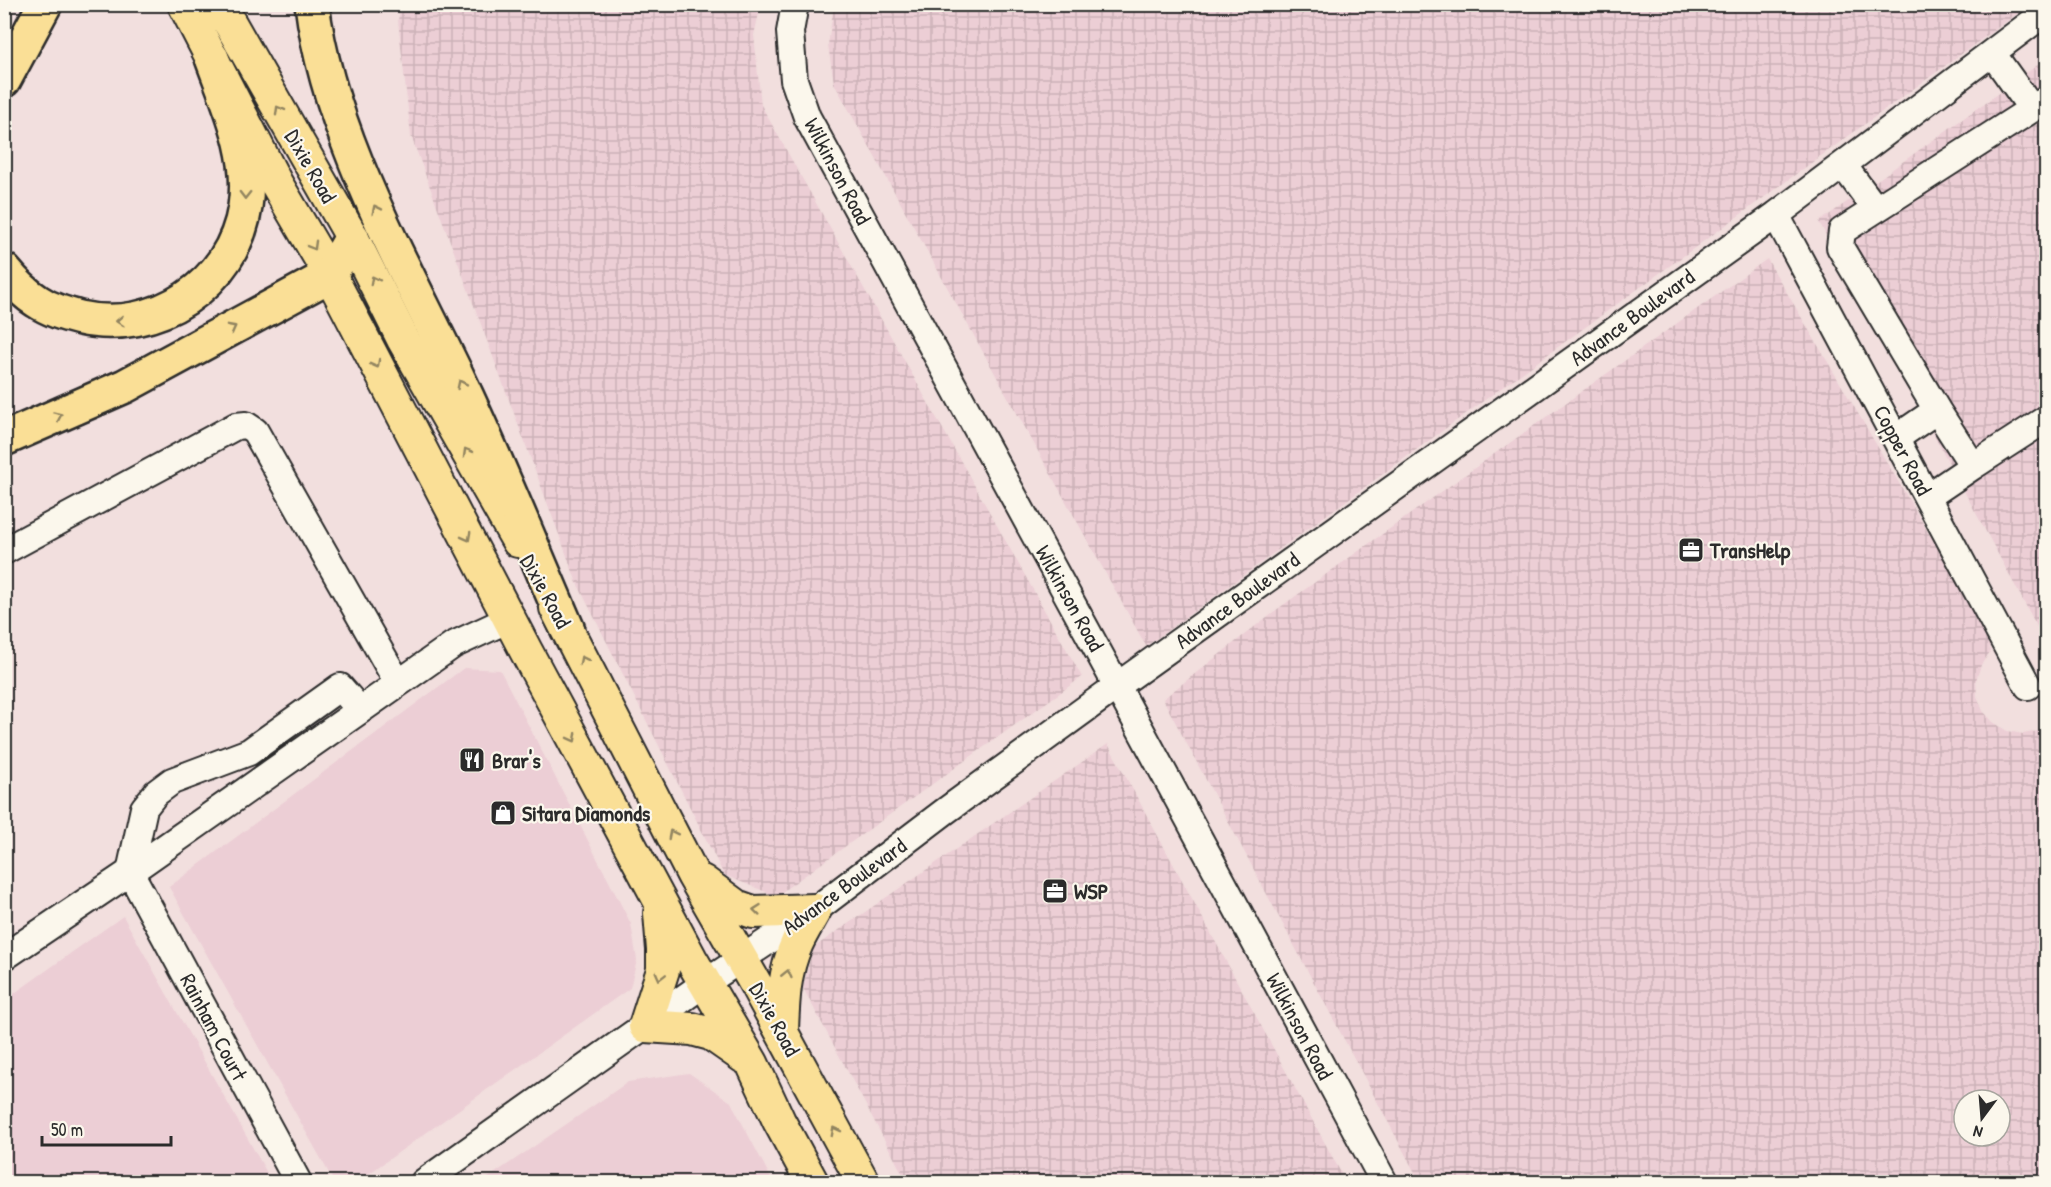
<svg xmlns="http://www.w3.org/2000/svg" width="2051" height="1187" viewBox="0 0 2051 1187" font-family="'Patrick Hand',sans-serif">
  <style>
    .built { fill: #ecced5 }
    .industrial { fill: url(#industrial-grid); fill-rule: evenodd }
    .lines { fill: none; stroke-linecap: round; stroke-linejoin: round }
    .minor-casing { stroke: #2b2b2b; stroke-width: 30 }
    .major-casing { stroke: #2b2b2b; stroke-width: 36 }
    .highway-casing { stroke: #2b2b2b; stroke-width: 38 }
    .minor { stroke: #fbf7ec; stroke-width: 26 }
    .major { stroke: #fadf96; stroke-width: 32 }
    .highway { stroke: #fadf96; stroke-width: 33 }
    .oneway { stroke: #928560 }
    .labels { text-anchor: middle; stroke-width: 4.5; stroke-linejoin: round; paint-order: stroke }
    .street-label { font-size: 22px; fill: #2b2b2b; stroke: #fbf7ec }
    .poi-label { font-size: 22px; font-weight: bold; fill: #2b2b2b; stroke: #fbf7ec; text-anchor: start }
  </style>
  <defs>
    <pattern id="industrial-grid" width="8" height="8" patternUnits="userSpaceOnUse" patternTransform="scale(1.5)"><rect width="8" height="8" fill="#ecced5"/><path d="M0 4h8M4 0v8" fill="none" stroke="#cbb1b7"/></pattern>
  </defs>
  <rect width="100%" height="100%" fill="#f2dfde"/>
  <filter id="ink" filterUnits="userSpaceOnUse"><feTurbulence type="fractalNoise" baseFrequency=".0167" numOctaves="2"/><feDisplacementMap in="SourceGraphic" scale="12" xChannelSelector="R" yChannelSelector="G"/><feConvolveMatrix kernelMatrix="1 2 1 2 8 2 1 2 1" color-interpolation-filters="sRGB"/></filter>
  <g filter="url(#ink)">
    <path class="built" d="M464 668 500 670 631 924 637 960 630 988 357 1182H334L169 887Z
      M123 916 272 1182H5V1000Z
      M689 1073 731 1102 773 1182H482L628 1082Z"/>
    <path class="industrial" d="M834 4H2029V5L1146 646 834 83 828 45Z
      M401 5H761L754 35 761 105 1082 677 776 896 724 875 577 583 411 136 398 20Z
      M2046 59V643L1819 222Z
      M1767 259 1988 634 1990 652 1981 665 1976 680 1977 696 1983 711 1993 722 2007 731 2023 734 2038 731 2046 727V1182H1420L1163 699 1272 613ZM1964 1100H2000V1136H1964Z
      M1108 744 1346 1182H907L803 988 813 948Z"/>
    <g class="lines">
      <g class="minor-casing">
        <path id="minor" d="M795 4 790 32 794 80 807 117 1117 686 1384 1182
          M1992 53 2032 109
          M1843 165 1875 208
          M1776 215 2028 686
          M1937 410 1840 247 1842 231 2046 100
          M1896 438 1937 410 1973 466 1927 497
          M1973 466 2046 419
          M4 551 236 426 246 425 255 431 398 683
          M130 872 298 1182
          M130 872 144 808 156 793 172 781 249 752 340 687 360 710
          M4 957 130 872 453 645 509 619
          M424 1182 705 983 815 910 944 812 1117 686 1776 215 2046 12"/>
      </g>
      <g class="major-casing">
        <path id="major" d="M184 4 276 183 330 275 526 651 691 959 752 1063 779 1121 812 1182
          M219 4 352 237 403 339 518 541
          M556 608 693 875 755 983 863 1182
          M702 881 736 906 753 912 815 910
          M660 913 663 950V970L645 1026 692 1029 711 1034 744 1057
          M782 1031C783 1001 784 971 797 943 802 932 809 921 815 910"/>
      </g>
      <g class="highway-casing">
        <path id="highway" d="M312 4C328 134 403 263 459 380 498 462 532 547 568 630
          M4 80 45 4
          M4 270C14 282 24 293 37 301 50 310 65 314 80 318 155 335 233 285 245 207 253 155 229 105 212 58
          M4 439 125 386 330 275 352 237"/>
      </g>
      <use href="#minor" class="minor"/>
      <use href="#major" class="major"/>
      <use href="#highway" class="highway"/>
    </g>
    <defs><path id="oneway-chevron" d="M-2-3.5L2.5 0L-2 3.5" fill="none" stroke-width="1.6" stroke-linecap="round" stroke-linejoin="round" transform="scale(1.5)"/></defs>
    <g class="oneway">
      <use href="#oneway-chevron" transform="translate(279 110) rotate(-120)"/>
      <use href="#oneway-chevron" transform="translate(245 195) rotate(91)"/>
      <use href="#oneway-chevron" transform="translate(376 209) rotate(-116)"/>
      <use href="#oneway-chevron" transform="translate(313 246) rotate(60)"/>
      <use href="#oneway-chevron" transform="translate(374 280) rotate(-117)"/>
      <use href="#oneway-chevron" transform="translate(120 321) rotate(176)"/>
      <use href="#oneway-chevron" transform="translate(232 328) rotate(-28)"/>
      <use href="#oneway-chevron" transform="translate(376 364) rotate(62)"/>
      <use href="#oneway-chevron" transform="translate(461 384) rotate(-116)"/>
      <use href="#oneway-chevron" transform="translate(58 416) rotate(-24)"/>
      <use href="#oneway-chevron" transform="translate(467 452) rotate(-120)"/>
      <use href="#oneway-chevron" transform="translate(467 537) rotate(62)"/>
      <use href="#oneway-chevron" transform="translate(583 660) rotate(-117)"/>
      <use href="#oneway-chevron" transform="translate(573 738) rotate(62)"/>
      <use href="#oneway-chevron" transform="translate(672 834) rotate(-117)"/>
      <use href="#oneway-chevron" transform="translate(757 910) rotate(-174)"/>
      <use href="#oneway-chevron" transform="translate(787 974) rotate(-77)"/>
      <use href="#oneway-chevron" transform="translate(660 976) rotate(104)"/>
      <use href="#oneway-chevron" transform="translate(835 1131) rotate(-118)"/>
    </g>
  </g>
  <defs>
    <g id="office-square" transform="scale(1.35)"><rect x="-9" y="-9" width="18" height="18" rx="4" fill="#2b2b2b" stroke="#fbf7ec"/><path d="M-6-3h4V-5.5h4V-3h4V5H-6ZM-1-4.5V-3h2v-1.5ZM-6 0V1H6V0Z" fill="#fff"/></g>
    <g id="restaurant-square" transform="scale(1.35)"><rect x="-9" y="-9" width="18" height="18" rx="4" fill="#2b2b2b" stroke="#fbf7ec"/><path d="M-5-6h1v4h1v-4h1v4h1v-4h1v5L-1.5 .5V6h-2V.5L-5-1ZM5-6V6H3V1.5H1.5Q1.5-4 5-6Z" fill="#fff"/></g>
    <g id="shop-square" transform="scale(1.35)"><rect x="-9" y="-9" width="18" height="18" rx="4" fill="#2b2b2b" stroke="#fbf7ec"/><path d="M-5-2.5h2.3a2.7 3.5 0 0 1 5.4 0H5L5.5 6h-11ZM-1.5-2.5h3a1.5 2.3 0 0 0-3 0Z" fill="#fff"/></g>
  </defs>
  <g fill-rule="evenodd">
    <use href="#office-square" x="1691" y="550"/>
    <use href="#restaurant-square" x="472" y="760"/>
    <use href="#shop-square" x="503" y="813"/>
    <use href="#office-square" x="1055" y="891"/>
  </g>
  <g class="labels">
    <g class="street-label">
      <text transform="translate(311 166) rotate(60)" y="8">Dixie Road</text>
      <text transform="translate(838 171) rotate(62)" y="8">Wilkinson Road</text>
      <text transform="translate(1632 317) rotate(-36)" y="8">Advance Boulevard</text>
      <text transform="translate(1903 450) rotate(62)" y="8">Copper Road</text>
      <text transform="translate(546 591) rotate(61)" y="8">Dixie Road</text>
      <text transform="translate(1070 598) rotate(61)" y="8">Wilkinson Road</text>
      <text transform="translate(1237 600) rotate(-36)" y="8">Advance Boulevard</text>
      <text transform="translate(844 886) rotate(-36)" y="8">Advance Boulevard</text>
      <text transform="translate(775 1019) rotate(61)" y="8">Dixie Road</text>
      <text transform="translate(1300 1026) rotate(62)" y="8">Wilkinson Road</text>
      <text transform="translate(214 1027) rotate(62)" y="8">Rainham Court</text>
    </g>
    <g class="poi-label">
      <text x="1710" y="558">TransHelp</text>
      <text x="492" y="768">Brar's</text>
      <text x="522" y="821">Sitara Diamonds</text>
      <text x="1074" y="899">WSP</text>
    </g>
  </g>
  <rect width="2051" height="1187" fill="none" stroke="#fbf7ec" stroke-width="24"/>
  <rect x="12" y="12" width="2027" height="1163" fill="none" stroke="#2b2b2b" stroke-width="2" filter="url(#ink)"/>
  <g transform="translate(1982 1118) rotate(196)"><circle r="28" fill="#fbf7ec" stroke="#a8a59f" stroke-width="1.5"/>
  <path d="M0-4.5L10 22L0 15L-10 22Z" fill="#2b2b2b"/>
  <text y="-9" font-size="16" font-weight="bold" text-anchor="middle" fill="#2b2b2b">N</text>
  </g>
  <path d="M42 1136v9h129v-9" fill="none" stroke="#2b2b2b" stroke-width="3"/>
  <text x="51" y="1136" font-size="18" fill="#2b2b2b" stroke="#fbf7ec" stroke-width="4.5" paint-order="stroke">50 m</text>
</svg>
